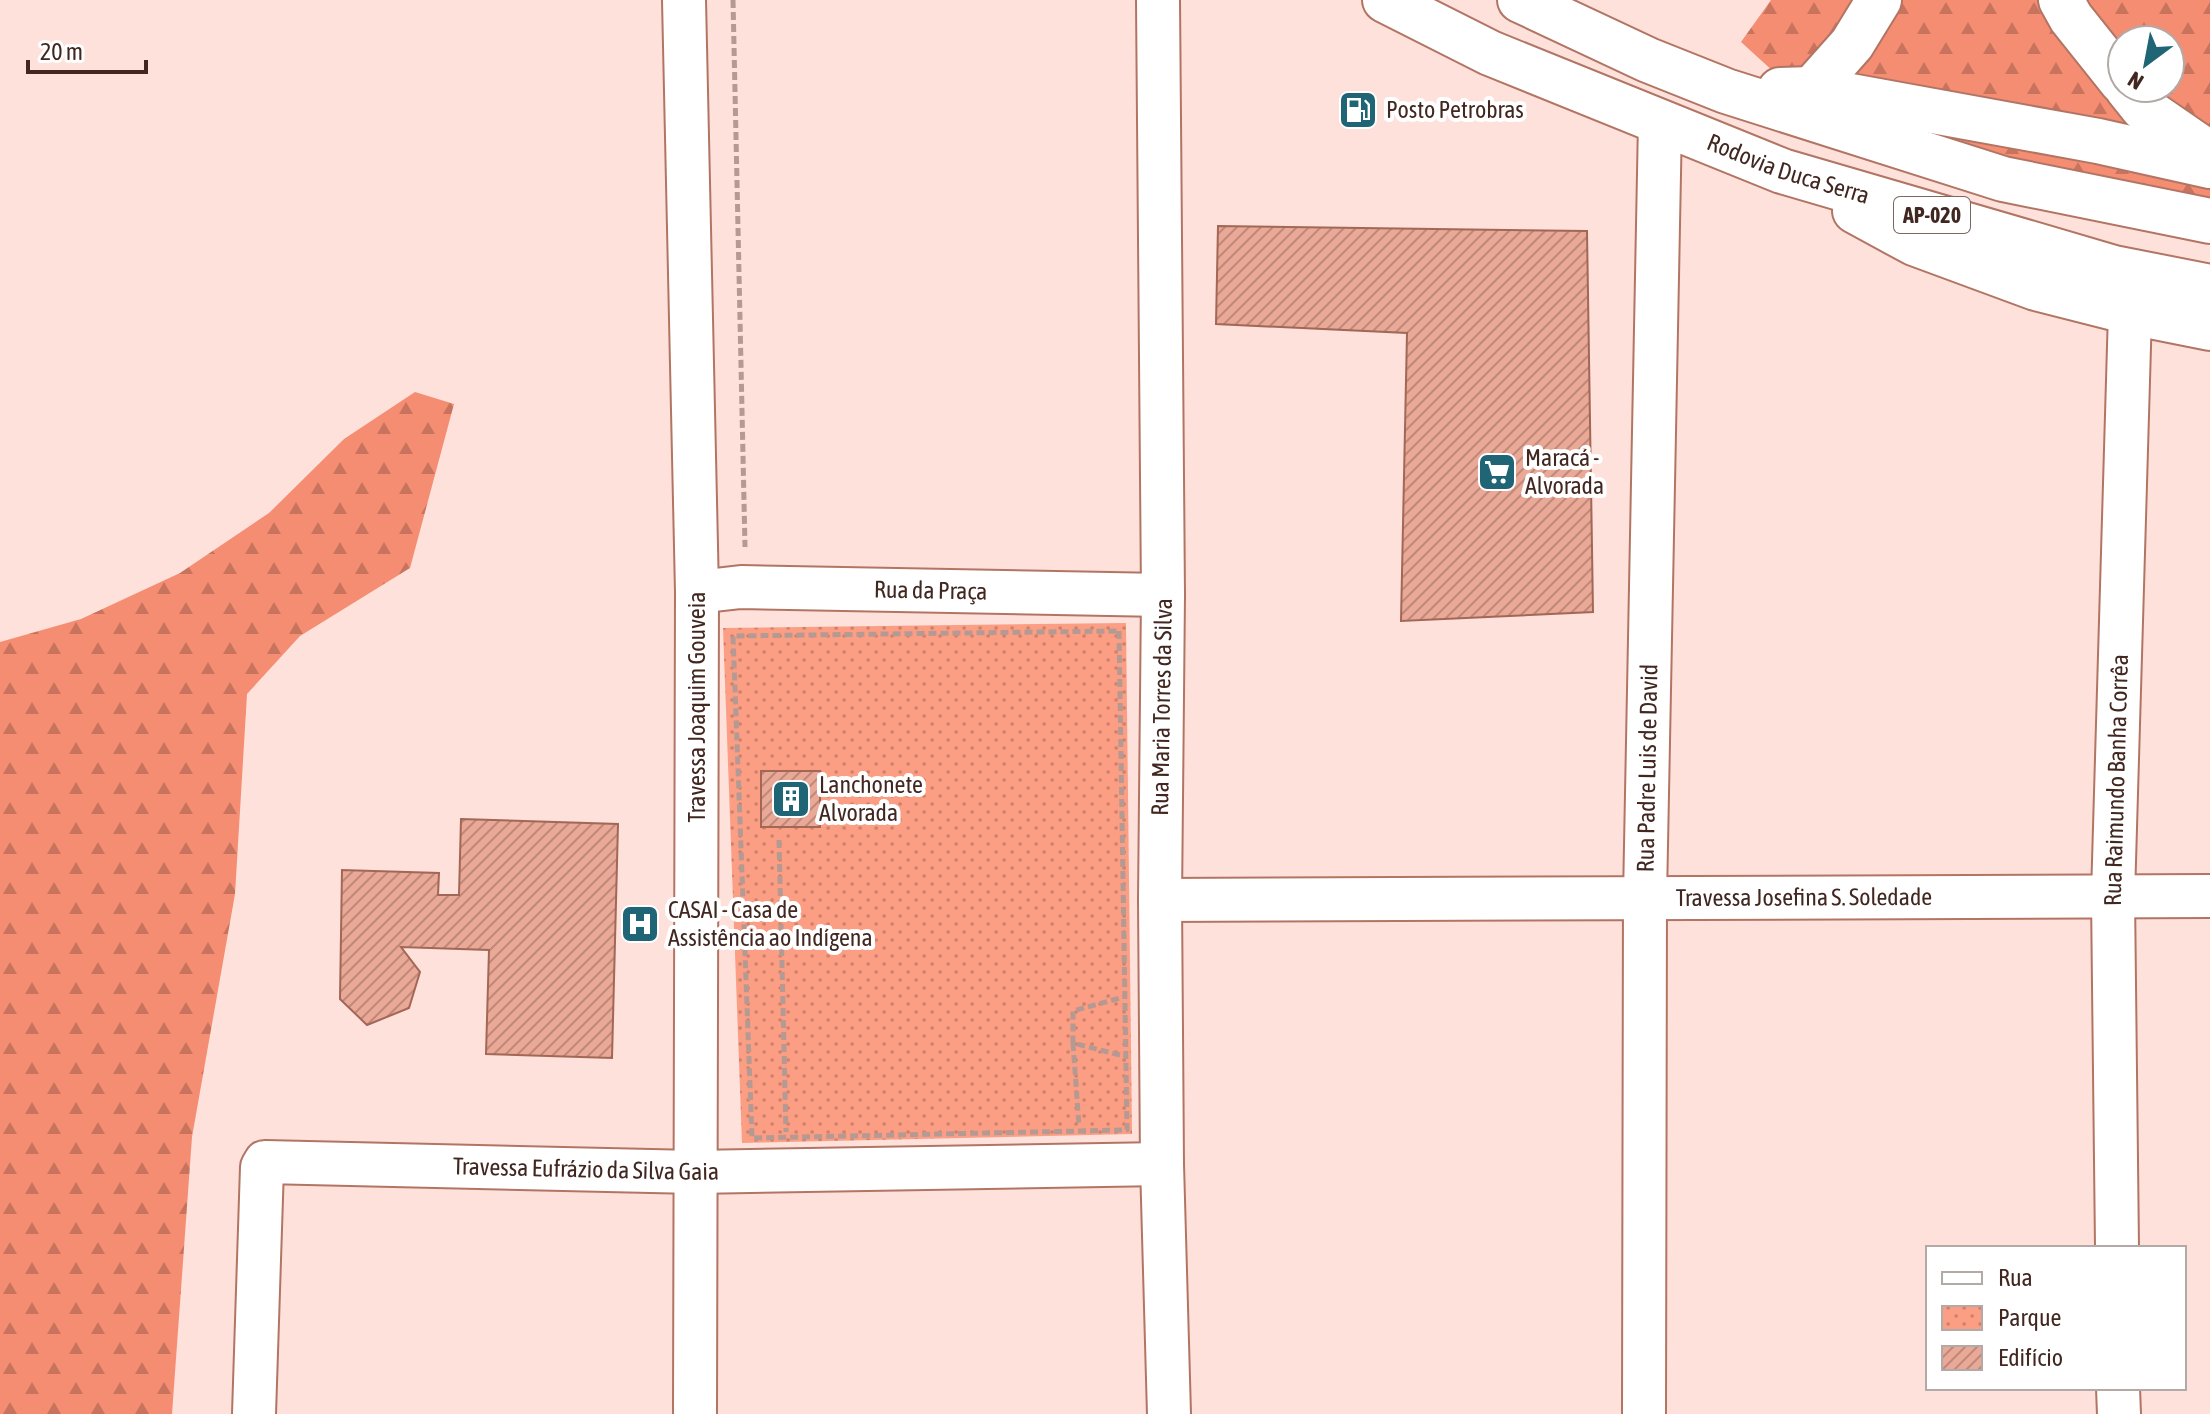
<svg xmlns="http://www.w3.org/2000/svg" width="2210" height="1414" viewBox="0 0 2210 1414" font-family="'Asap Condensed',sans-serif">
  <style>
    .forest { fill: url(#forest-firs); fill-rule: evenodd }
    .park { fill: url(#park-dots) }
    .building { fill: url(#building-hatch); stroke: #a36757; stroke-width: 2 }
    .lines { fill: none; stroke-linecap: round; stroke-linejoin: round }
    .street-casing { stroke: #b27564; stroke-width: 46 }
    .secondary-casing { stroke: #b27564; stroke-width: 48 }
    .primary-casing { stroke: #b27564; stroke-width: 48 }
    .path { stroke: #b59a93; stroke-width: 5; stroke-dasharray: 8 4; stroke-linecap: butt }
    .street { stroke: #fff; stroke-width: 42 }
    .secondary { stroke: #fff; stroke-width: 44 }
    .primary { stroke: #fff; stroke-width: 44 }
    .labels { text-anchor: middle; stroke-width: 8; stroke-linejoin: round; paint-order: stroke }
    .shield { fill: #fff; stroke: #7a6863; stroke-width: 2 }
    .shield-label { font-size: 22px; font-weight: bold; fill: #412720 }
    .poi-label { font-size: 24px; fill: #412720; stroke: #fff; text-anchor: start }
    .street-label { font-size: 24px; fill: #412720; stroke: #fff }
  </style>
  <defs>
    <pattern id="forest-firs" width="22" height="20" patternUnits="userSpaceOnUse" patternTransform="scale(2)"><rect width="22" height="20" fill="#f58d72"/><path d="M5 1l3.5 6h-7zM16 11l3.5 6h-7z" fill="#c8735d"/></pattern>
    <pattern id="park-dots" width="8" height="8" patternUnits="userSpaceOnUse" patternTransform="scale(2)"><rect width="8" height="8" fill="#fc9e84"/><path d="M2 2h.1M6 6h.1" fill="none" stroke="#ce816c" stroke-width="1.8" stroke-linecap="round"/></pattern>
    <pattern id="building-hatch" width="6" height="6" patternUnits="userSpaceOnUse" patternTransform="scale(2)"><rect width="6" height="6" fill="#eaa896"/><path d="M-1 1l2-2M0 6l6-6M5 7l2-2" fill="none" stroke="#bf897a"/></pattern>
  </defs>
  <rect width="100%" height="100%" fill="#fde1da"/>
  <path class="forest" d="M1771 0H2210V219L2165 210 1860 112 1785 82 1741 42ZM2122 40H2170V88H2122Z
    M415 392 454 404 410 568 300 636 247 694 235 894 192 1137 172 1414H0V642L81 619 180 573 269 513 344 439Z"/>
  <path class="park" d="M1126 623 1132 1134 742 1143 723 628Z"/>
  <path class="building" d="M1218 226 1587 231 1593 612 1401 621 1407 333 1216 324Z
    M761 771H820V827H761Z
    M461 819 618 824 612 1058 486 1054 489 950 401 947 420 972 409 1008 367 1025 340 999 342 870 439 873 438 895H459Z"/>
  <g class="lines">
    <g class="street-casing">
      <g id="street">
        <path d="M684 0 697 592 695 1414"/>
        <path d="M1158 0 1163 595 1160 900 1162 1164 1169 1414"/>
        <path id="s1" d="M697 592 741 587 1163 595"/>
        <path id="s2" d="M1160 900 2210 896"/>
        <path id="s3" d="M2117 1248 2113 896 2130 312"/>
        <path d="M2118 1388 2119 1414"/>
        <path id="s4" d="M254 1414 262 1167 265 1162 695 1172 1162 1164"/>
        <path id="s5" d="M1644 1414 1645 897 1660 122"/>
      </g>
    </g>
    <g class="secondary-casing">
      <path id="secondary" d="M2061 0 2071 18 2122 82
        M2127 88 2143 108 2210 154
        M1812 89 1852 44 1879 0"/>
    </g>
    <g class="primary-casing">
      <g id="primary">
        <path id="s6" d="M1385 0 1490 53 1782 171 2114 268 2210 287"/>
        <path d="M1520 0 1648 60 1726 91 2003 179 2210 221"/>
        <path d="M1780 90 1812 89 2098 141 2210 166"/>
        <path d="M1855 211 1914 243 2036 288 2130 312 2210 328"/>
      </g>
    </g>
    <path class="path" d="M733 0 745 547
      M1119 631 1127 1130 752 1138 733 636Z
      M779 840 786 1132
      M1073 1043 1079 1126
      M1120 1055 1073 1043V1011L1120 998"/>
    <use href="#street" class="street"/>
    <use href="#secondary" class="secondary"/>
    <use href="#primary" class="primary"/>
  </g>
  <defs>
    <g id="fuel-square" transform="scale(2)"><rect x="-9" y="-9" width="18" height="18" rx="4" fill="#1f6575" stroke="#fff"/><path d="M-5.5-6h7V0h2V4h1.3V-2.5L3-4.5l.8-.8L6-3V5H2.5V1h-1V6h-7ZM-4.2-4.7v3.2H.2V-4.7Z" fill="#fff"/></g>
    <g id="supermarket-square" transform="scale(2)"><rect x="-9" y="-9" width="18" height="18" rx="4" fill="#1f6575" stroke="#fff"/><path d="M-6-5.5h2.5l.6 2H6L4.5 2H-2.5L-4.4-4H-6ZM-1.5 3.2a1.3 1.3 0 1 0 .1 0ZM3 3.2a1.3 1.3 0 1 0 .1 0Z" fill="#fff"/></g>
    <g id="building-square" transform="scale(2)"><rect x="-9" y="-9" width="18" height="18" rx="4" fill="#1f6575" stroke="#fff"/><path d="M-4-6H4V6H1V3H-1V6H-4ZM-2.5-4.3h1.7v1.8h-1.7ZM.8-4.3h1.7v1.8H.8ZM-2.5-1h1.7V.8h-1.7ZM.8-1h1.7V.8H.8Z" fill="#fff"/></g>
    <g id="hospital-square" transform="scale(2)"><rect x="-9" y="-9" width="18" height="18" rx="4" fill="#1f6575" stroke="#fff"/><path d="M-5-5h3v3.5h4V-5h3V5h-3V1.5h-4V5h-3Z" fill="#fff"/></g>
  </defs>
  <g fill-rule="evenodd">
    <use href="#fuel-square" x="1358" y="110"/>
    <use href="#supermarket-square" x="1497" y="472"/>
    <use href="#building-square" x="791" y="799"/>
    <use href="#hospital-square" x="640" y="924"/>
  </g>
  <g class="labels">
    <rect class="shield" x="1894" y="197" width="76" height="36" rx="6"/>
    <g class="shield-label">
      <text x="1932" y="223">AP-020</text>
    </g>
    <g class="poi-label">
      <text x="1386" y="118">Posto Petrobras</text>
      <text x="1525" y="466">Maracá -<tspan x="1525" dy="28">Alvorada</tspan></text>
      <text x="819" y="793">Lanchonete<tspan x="819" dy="28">Alvorada</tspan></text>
      <text x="668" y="918">CASAI - Casa de<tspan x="668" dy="28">Assistência ao Indígena</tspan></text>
    </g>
    <g class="street-label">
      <text dy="8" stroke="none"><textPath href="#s6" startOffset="438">Rodovia Duca Serra</textPath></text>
      <text dy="8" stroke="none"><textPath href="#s1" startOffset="234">Rua da Praça</textPath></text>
      <text transform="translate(697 707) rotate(-90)" y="8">Travessa Joaquim Gouveia</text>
      <text transform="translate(1162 707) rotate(-89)" y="8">Rua Maria Torres da Silva</text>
      <text dy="8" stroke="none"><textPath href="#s5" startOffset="646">Rua Padre Luis de David</textPath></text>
      <text dy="8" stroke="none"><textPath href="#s3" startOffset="468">Rua Raimundo Banha Corrêa</textPath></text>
      <text dy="8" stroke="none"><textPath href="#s2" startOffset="644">Travessa Josefina S. Soledade</textPath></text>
      <text dy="8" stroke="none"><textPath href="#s4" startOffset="574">Travessa Eufrázio da Silva Gaia</textPath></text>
    </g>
  </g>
  <rect x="1926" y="1246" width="260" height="144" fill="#ffffff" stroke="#b3a9a6" stroke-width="2"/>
  <rect x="1942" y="1272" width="40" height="12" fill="#ffffff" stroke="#b3a9a6" stroke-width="2"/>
  <text x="1998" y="1286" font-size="24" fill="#412720">Rua</text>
  <rect x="1942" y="1306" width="40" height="24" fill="url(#park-dots)" stroke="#b3a9a6" stroke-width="2"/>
  <text x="1998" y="1326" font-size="24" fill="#412720">Parque</text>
  <rect x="1942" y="1346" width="40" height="24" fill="url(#building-hatch)" stroke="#b3a9a6" stroke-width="2"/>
  <text x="1998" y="1366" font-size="24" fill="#412720">Edifício</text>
  <g transform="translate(2146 64) rotate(212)"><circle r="38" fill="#ffffff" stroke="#b3a9a6" stroke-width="2"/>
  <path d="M0-6L14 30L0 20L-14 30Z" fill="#1f6575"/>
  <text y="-12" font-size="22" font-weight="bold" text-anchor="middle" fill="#412720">N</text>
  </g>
  <path d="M28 60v12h118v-12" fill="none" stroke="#412720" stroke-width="4"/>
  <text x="40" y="60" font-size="24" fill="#412720" stroke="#ffffff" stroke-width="6" paint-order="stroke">20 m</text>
</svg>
